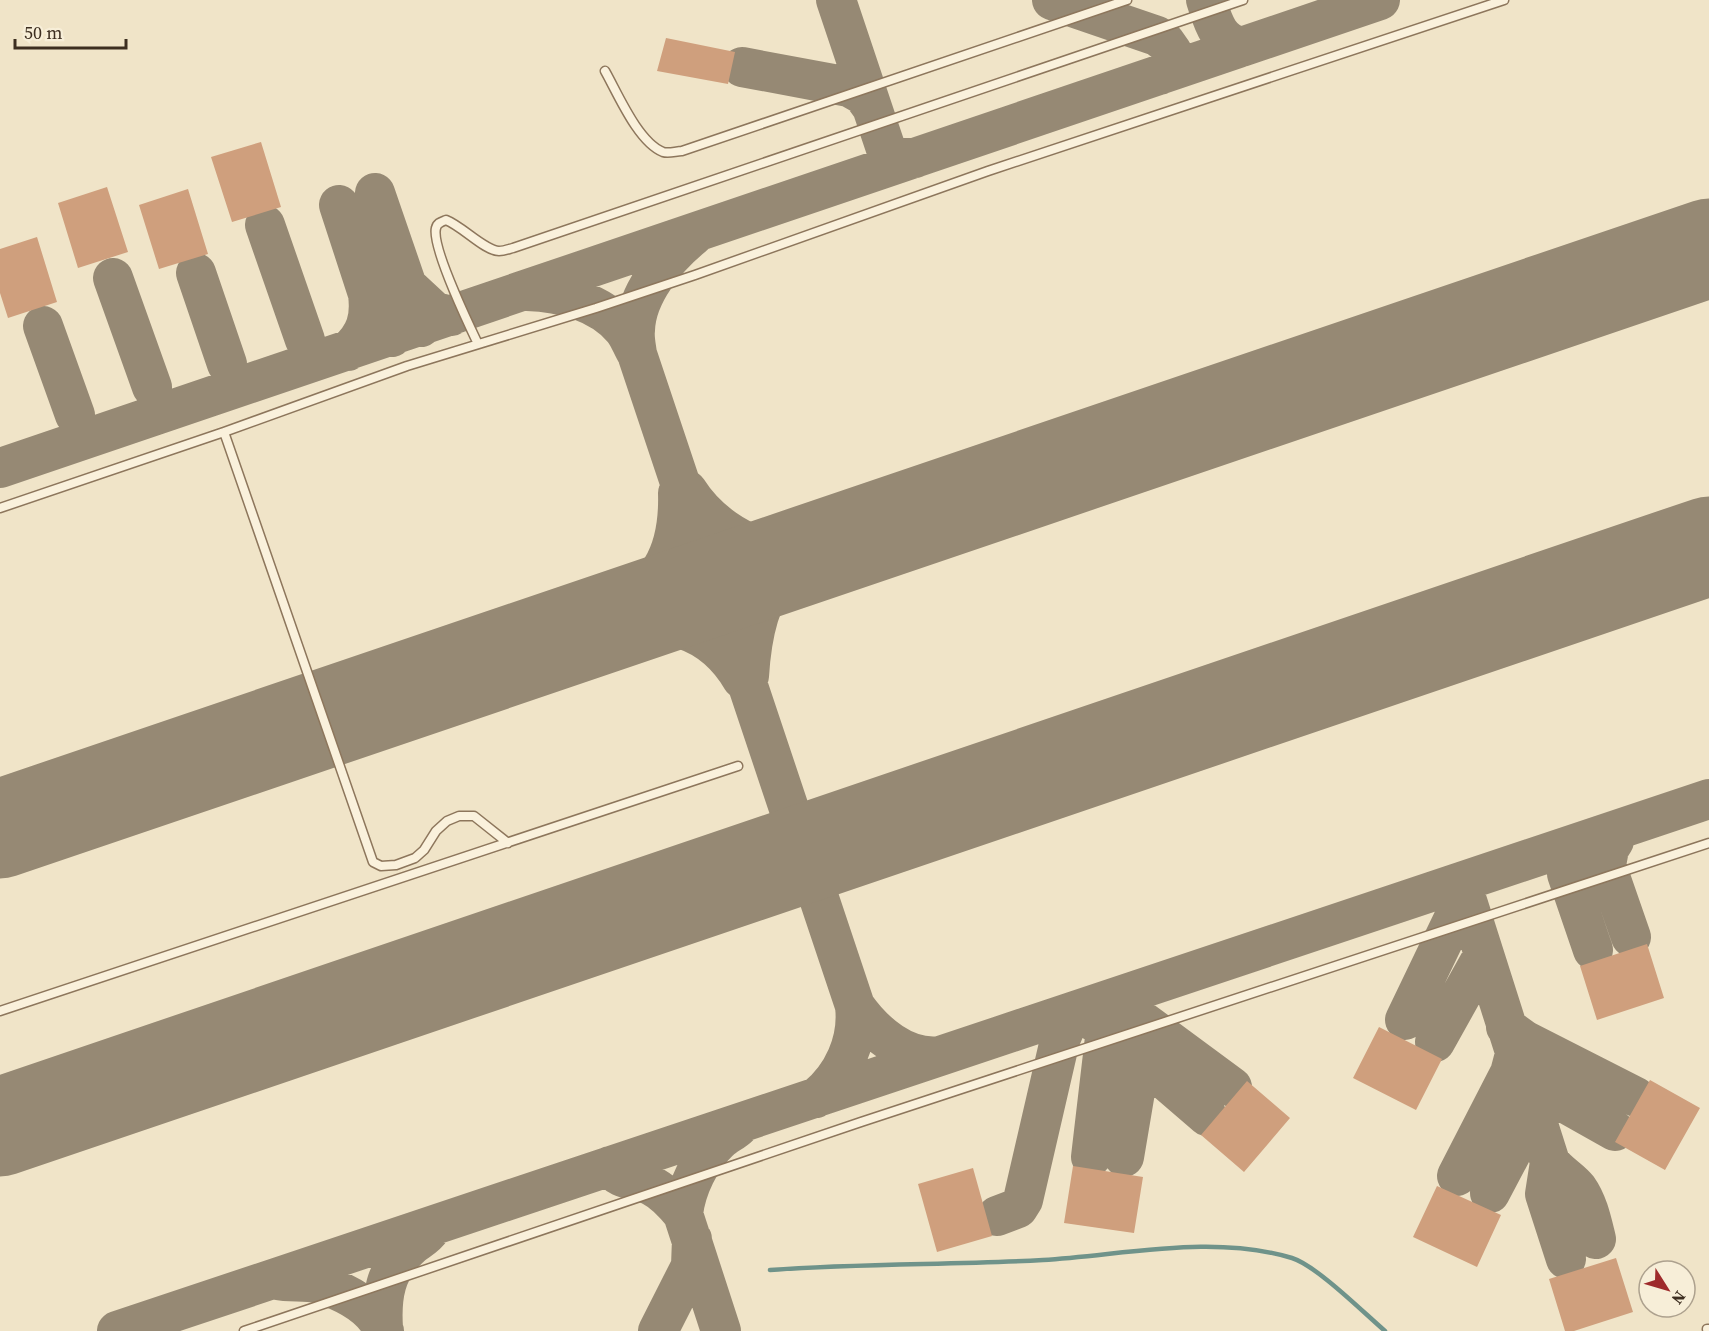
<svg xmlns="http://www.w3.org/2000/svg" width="1709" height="1331" viewBox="0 0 1709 1331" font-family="'Source Serif 4',serif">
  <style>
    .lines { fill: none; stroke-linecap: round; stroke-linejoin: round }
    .stream { stroke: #6f938a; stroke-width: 4.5 }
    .taxiway { stroke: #968974; stroke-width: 40 }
    .runway { stroke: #968974; stroke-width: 99 }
    .building { fill: #cf9f7d }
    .service-casing { stroke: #8d765c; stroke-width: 11 }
    .service { stroke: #faf1dc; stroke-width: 8 }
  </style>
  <rect width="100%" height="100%" fill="#f0e4c8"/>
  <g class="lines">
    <path class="stream" d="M770 1270C861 1263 952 1265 1043 1260 1125 1255 1212 1234 1292 1258 1317 1266 1364 1313 1385 1331"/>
    <path class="taxiway" d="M836 0 887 152 899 158H915
      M1052 0 1157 36 1165 42 1172 52 1170 66 1160 75
      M1206 0C1213 21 1217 41 1241 47
      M742 67 849 87 863 95 871 106
      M375 193 407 286
      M339 205 368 294
      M265 225 305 340
      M196 273 227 364
      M113 278 152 387
      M527 291C562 292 600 302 623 329 629 336 632 346 637 354L855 1006
      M43 326 75 415
      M392 337C405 318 407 309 407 286L435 312 451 316
      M348 351C366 335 371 318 368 294 386 317 391 324 421 327
      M637 354C636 346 634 338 635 330 636 294 666 258 693 236
      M0 468 1380 0
      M687 490C706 520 739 544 775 551 790 554 806 551 822 550
      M607 623C657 585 680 558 678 493
      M607 623C664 620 710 625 742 679
      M749 676C751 643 757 599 782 574 793 563 808 557 822 550
      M1614 841 1609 849 1606 865 1631 937
      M1461 882 1550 1162 1545 1194 1566 1259
      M1593 950 1567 874 1573 845 1600 857 1606 865
      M1140 990C1134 1000 1132 1006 1137 1017L1232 1087
      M1405 1020 1455 916 1467 904
      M1506 1027 1524 1040 1636 1097
      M1435 1042 1483 956
      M940 1056 1709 799
      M1522 1075 1535 1086 1615 1131
      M1091 1157 1106 1029
      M1124 1157 1139 1068 1128 1048
      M1550 1162C1558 1173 1570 1179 1578 1189 1588 1203 1592 1223 1596 1239
      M610 1166C619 1182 637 1178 652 1186 664 1192 674 1203 683 1214
      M1457 1176 1510 1073 1515 1054
      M1490 1193 1529 1119 1532 1104
      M997 1216 1018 1208 1023 1200 1060 1040 1065 1028 1077 1011 1106 1029 1207 1116
      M277 1280C291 1283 306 1280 320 1284 345 1292 373 1306 384 1331
      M383 1328C381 1297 385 1270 409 1248 416 1241 425 1238 431 1229
      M117 1331 940 1056C905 1060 874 1033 855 1006 859 1041 843 1076 816 1098
      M658 1331 691 1266 692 1239
      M721 1331 683 1214C686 1188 700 1159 719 1141 725 1135 733 1132 739 1126"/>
    <path class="runway" d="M0 829 1709 248
      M0 1127 1709 546"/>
  </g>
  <path class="building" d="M666 38 735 52 728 84 657 71Z
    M261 142 281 207 232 222 211 157Z
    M107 187 128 252 78 268 58 203Z
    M188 189 208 254 159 269 139 205Z
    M37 237 57 302 8 318 0 293V249Z
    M1647 944 1664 998 1597 1020 1580 966Z
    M1379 1027 1442 1059 1416 1110 1353 1078Z
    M1650 1080 1700 1108 1665 1170 1615 1142Z
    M1247 1081 1290 1118 1244 1172 1201 1135Z
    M1073 1166 1143 1177 1134 1233 1064 1223Z
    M973 1168 992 1236 937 1252 918 1184Z
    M1437 1186 1501 1215 1477 1267 1413 1237Z
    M1616 1258 1633 1312 1574 1331H1565L1549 1279Z"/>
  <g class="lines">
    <g class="service-casing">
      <path id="service" d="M605 71C618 94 638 142 663 152 669 154 676 151 682 151L1127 0
        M478 344C469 325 431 246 436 228 437 223 441 222 446 220 462 226 485 251 499 251 504 251 509 249 513 248L1243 0
        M224 432 373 862 381 866 396 865 415 858 424 850 436 831 447 821 459 816H474L508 843
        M0 508 224 432 407 366 596 308 695 275 988 171 1504 0
        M0 1011 738 766
        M1707 1329H1709
        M244 1331 861 1122 1709 843"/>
    </g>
    <use href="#service" class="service"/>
  </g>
  <g transform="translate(1667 1289) rotate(127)"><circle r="28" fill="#f7eed8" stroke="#ada18e" stroke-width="1.5"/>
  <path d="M0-4.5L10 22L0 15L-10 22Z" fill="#9e2a2b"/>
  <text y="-9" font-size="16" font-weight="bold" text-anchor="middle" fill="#3d2e20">N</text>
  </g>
  <path d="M15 39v9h111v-9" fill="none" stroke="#3d2e20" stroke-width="3"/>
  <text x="24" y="39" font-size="18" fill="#3d2e20" stroke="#f7eed8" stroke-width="4.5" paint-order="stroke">50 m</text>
</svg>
